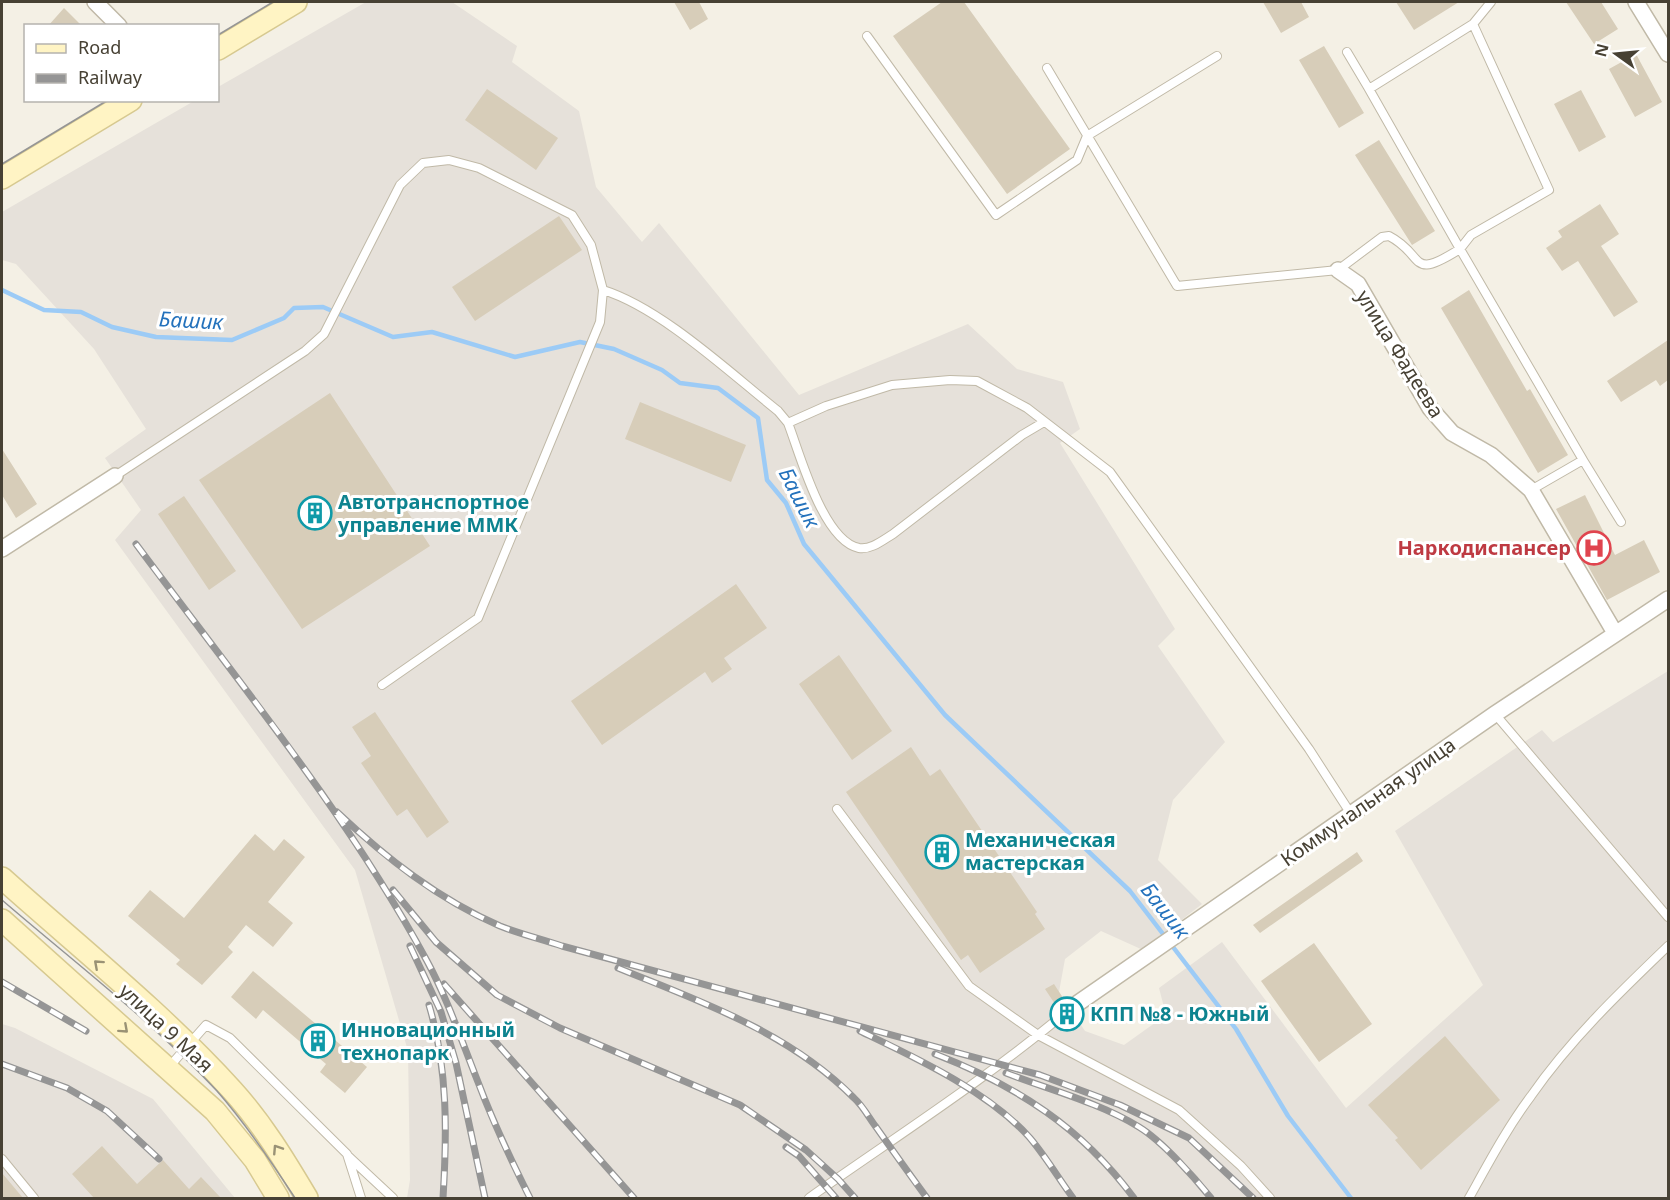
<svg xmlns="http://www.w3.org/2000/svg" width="1670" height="1200" viewBox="0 0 1670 1200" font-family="'Noto Sans',sans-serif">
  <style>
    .industrial { fill: #e6e1da }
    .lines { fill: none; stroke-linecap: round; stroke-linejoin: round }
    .stream { stroke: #9ccbf6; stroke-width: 4.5 }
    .building { fill: #d7cdb9 }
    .lane-casing { stroke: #c0b9a7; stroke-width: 10 }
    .street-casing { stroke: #c0b9a7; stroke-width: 18 }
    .secondary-casing { stroke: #d7c990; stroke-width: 24 }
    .lane { stroke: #fff; stroke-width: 8 }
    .street { stroke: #fff; stroke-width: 15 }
    .secondary { stroke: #fff4c4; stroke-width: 21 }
    .tram { stroke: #959595; stroke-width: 1.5 }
    .rail-casing { stroke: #959595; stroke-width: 7 }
    .rail { stroke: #fff; stroke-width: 4.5; stroke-dasharray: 14; stroke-linecap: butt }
    .oneway { stroke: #9a9275 }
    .labels { text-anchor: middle; stroke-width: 6; stroke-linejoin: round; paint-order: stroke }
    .street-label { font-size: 20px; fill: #474134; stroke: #fff }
    .culture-label { font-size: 20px; font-weight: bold; fill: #0d838f; stroke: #fff; text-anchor: start }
    .health-label { font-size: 20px; font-weight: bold; fill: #be3a42; stroke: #fff; text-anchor: end }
    .water-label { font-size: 21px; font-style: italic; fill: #2472bc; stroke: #fff }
  </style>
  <rect width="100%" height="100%" fill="#f4f0e5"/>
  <path class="industrial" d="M366 2H452L517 46 512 62 579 111 596 187 642 242 659 223 799 395 968 324 1017 369 1063 382 1080 429 1060 443 1175 629 1158 646 1225 742 1173 800 1158 860 1202 904 1143 950 1101 931 1065 959 1059 992 1085 1031 1124 1045 1166 1015 1159 988 1222 942 1346 1108 1483 985 1395 831 1542 730 1553 742 1668 671V1198H407L410 1180 408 1051 355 870 115 540 141 510 105 458 146 429 94 349 16 264 2 260V212L194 101 218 100V87Z
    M2 1024 15 1028 153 1099 235 1198H2Z"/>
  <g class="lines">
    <path class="stream" d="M2 290 44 310 81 312 112 327 156 337 232 340 284 318 294 308 323 307 393 337 432 332 515 357 580 342 614 349 662 370 680 383 718 388 758 418 767 480 786 503 804 544 945 715 1130 891 1236 1029 1288 1116 1351 1198"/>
  </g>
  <path class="building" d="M674 2H699L708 19 690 30Z
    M942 2H964L1070 149 1007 194 893 36Z
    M1263 2H1301L1309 17 1281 33Z
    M1396 2H1459L1414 30Z
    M1566 2H1601L1618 29 1594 44Z
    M64 8 82 26H48Z
    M1324 46 1364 113 1339 128 1299 60Z
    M1636 54 1662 102 1635 117 1609 69Z
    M487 89 558 138 536 170 465 120Z
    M1581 90 1606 137 1579 152 1554 104Z
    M1379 140 1435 231 1412 245 1355 155Z
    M1600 204 1619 234 1601 246 1638 302 1614 317 1578 261 1562 271 1546 248 1562 237 1558 231Z
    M559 216 582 250 475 321 452 287Z
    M1469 290 1527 391 1530 389 1568 455 1538 473 1441 308Z
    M1668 340V380L1660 386 1656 380 1621 402 1607 381Z
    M330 393 430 546 302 629 199 480Z
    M640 402 746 445 731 482 625 439Z
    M2 449 37 504 16 518 2 495Z
    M1585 495 1615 555 1644 540 1660 572 1607 600 1556 509Z
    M184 496 236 571 209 590 158 514Z
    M736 584 767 628 724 658 732 669 712 683 705 672 602 745 571 701Z
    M839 655 892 731 852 760 799 684Z
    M375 712 449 822 427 838 407 809 397 816 361 763 371 756 352 727Z
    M911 747 930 776 940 769 1037 912 1035 914 1045 929 980 973 968 955 961 960 846 792Z
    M255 834 274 851 284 839 305 857 268 902 293 923 273 947 246 925 228 947 233 952 202 985 176 964 180 960 128 916 150 890 184 918Z
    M1357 852 1363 861 1260 933 1253 925Z
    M1314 943 1372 1024 1319 1062 1261 981Z
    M253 971 367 1067 345 1093 320 1072 326 1064 263 1010 256 1019 231 997Z
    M1054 984 1065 1001 1059 1010 1045 989Z
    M1069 1017H1075L1080 1024 1071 1030 1065 1021Z
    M1445 1036 1500 1100 1421 1170 1395 1140 1398 1138 1368 1105Z
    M102 1146 137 1184 163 1160 189 1189 201 1177 221 1198H94L72 1174Z
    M2 1173 23 1198H2Z"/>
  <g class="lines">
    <g class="lane-casing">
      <path id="lane" d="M867 36 996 215 1077 160 1087 136 1217 56
        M1347 52 1369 89 1473 24
        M1047 68 1177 286 1338 270 1382 237 1389 236C1426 255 1408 282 1460 249L1583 460 1531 490
        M1369 89 1460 249 1471 235 1549 190 1473 24 1491 2
        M603 290C661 308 729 372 778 411L788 423C800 454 823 541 859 548 871 550 883 540 893 534L1022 435 1044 422
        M788 423 826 406 892 385 950 380 977 381 1027 408 1110 472 1309 749 1351 814
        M1583 460 1621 522
        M115 476 305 351 324 334 400 185 423 163 449 160 479 168 572 215 591 245 603 290 600 322 478 618 382 685
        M1495 714 1668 917
        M837 809 969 986 1038 1035 1179 1110 1241 1166 1270 1198
        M169 1067 206 1025 230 1038 347 1154 361 1198
        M348 1156 393 1198
        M2 1159 34 1198
        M809 1198C897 1136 988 1078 1071 1008
        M1469 1198C1488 1164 1507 1128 1531 1096 1570 1040 1619 993 1668 946"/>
    </g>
    <g class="street-casing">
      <path id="street" d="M95 2 119 26
        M1636 2 1668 54
        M1338 270 1358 284 1430 408 1452 433 1491 455 1531 490 1615 633
        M2 549 115 476
        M1071 1008 1495 714 1668 599"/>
    </g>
    <g class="secondary-casing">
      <path id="secondary" d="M218 49 296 2
        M2 178 131 100
        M2 878C79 947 162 1013 232 1090 262 1123 285 1161 307 1198
        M2 920 215 1111 255 1160 278 1198"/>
    </g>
    <use href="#lane" class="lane"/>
    <use href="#street" class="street"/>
    <use href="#secondary" class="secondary"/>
    <path class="tram" d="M218 35 273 2
      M2 164 108 100
      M2 900C74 962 152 1021 217 1091 246 1124 271 1161 295 1198"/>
    <g class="rail-casing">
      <path id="rail" d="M136 544C237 680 346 812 427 961 448 1000 462 1042 478 1082 493 1122 511 1160 530 1198
        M337 812C386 858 438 899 500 926 520 934 541 939 562 946L1040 1075 1120 1105 1189 1138 1253 1198
        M393 890 436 942 497 995 560 1028 740 1105 806 1150 838 1179 855 1198
        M410 946 441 1012 456 1063 485 1198
        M618 968C701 1002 789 1032 854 1098 863 1106 869 1118 876 1127 893 1151 910 1175 927 1198
        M2 982 86 1031
        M444 984 634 1198
        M429 1005C448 1069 447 1133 443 1198
        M860 1031C916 1058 988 1091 1030 1138 1046 1157 1059 1179 1073 1198
        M935 1054C1017 1086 1081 1127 1134 1198
        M2 1064 67 1088 107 1111 159 1159
        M1006 1073C1050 1090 1098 1102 1139 1127 1162 1141 1194 1177 1211 1198
        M786 1147 799 1156 836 1198"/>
    </g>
    <use href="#rail" class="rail"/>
  </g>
  <defs><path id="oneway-chevron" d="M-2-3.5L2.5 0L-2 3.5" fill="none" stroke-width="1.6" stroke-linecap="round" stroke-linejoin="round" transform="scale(1.5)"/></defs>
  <g class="oneway">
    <use href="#oneway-chevron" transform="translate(98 964) rotate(-138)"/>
    <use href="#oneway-chevron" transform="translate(124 1029) rotate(42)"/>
    <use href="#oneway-chevron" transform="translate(277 1149) rotate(-123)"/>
  </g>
  <defs>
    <g id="building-ring" transform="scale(1.725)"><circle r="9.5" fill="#fff" stroke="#0f9aa8" stroke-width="1.5"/><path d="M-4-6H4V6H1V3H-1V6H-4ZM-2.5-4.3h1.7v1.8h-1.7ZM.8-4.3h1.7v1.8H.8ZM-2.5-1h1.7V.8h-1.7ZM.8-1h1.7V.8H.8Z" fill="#0f9aa8"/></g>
    <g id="hospital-ring" transform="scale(1.725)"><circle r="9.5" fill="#fff" stroke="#e0444e" stroke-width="1.5"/><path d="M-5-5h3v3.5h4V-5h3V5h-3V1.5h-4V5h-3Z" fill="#e0444e"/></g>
  </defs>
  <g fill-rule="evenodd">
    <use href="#building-ring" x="315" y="513"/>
    <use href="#hospital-ring" x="1594" y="548"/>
    <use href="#building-ring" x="942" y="852"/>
    <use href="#building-ring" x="1067" y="1014"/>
    <use href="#building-ring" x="318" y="1041"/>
  </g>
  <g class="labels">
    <g class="street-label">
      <text transform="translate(1400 354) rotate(58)" y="7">улица Фадеева</text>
      <text transform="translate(1368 802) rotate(-35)" y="7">Коммунальная улица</text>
      <text transform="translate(166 1028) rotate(43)" y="7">улица 9 Мая</text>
    </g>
    <g class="culture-label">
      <text x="338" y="509">Автотранспортное<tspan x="338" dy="23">управление ММК</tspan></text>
      <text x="965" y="847">Механическая<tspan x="965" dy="23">мастерская</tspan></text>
      <text x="1090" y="1021">КПП №8 - Южный</text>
      <text x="341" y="1037">Инновационный<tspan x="341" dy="23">технопарк</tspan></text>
    </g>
    <g class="health-label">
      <text x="1571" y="555">Наркодиспансер</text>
    </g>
    <g class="water-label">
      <text transform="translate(191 321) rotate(3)" y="7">Башик</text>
      <text transform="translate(799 498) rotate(63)" y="7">Башик</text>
      <text transform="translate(1165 911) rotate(52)" y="7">Башик</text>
    </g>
  </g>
  <rect width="1670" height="1200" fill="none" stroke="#474134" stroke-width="6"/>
  <rect x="24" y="24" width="195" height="78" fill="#ffffff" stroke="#b5b3ae" stroke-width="1.5"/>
  <rect x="36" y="44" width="30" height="9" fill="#fff4c4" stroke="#b5b3ae" stroke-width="1.5"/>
  <text x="78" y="54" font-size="18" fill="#474134">Road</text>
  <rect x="36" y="74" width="30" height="9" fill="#959595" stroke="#b5b3ae" stroke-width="1.5"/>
  <text x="78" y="84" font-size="18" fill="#474134">Railway</text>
  <g transform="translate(1616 54) rotate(285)" stroke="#ffffff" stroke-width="4.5" paint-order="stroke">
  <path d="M0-4.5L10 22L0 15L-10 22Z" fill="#474134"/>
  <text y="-9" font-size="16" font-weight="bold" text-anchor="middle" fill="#474134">N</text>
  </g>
</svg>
